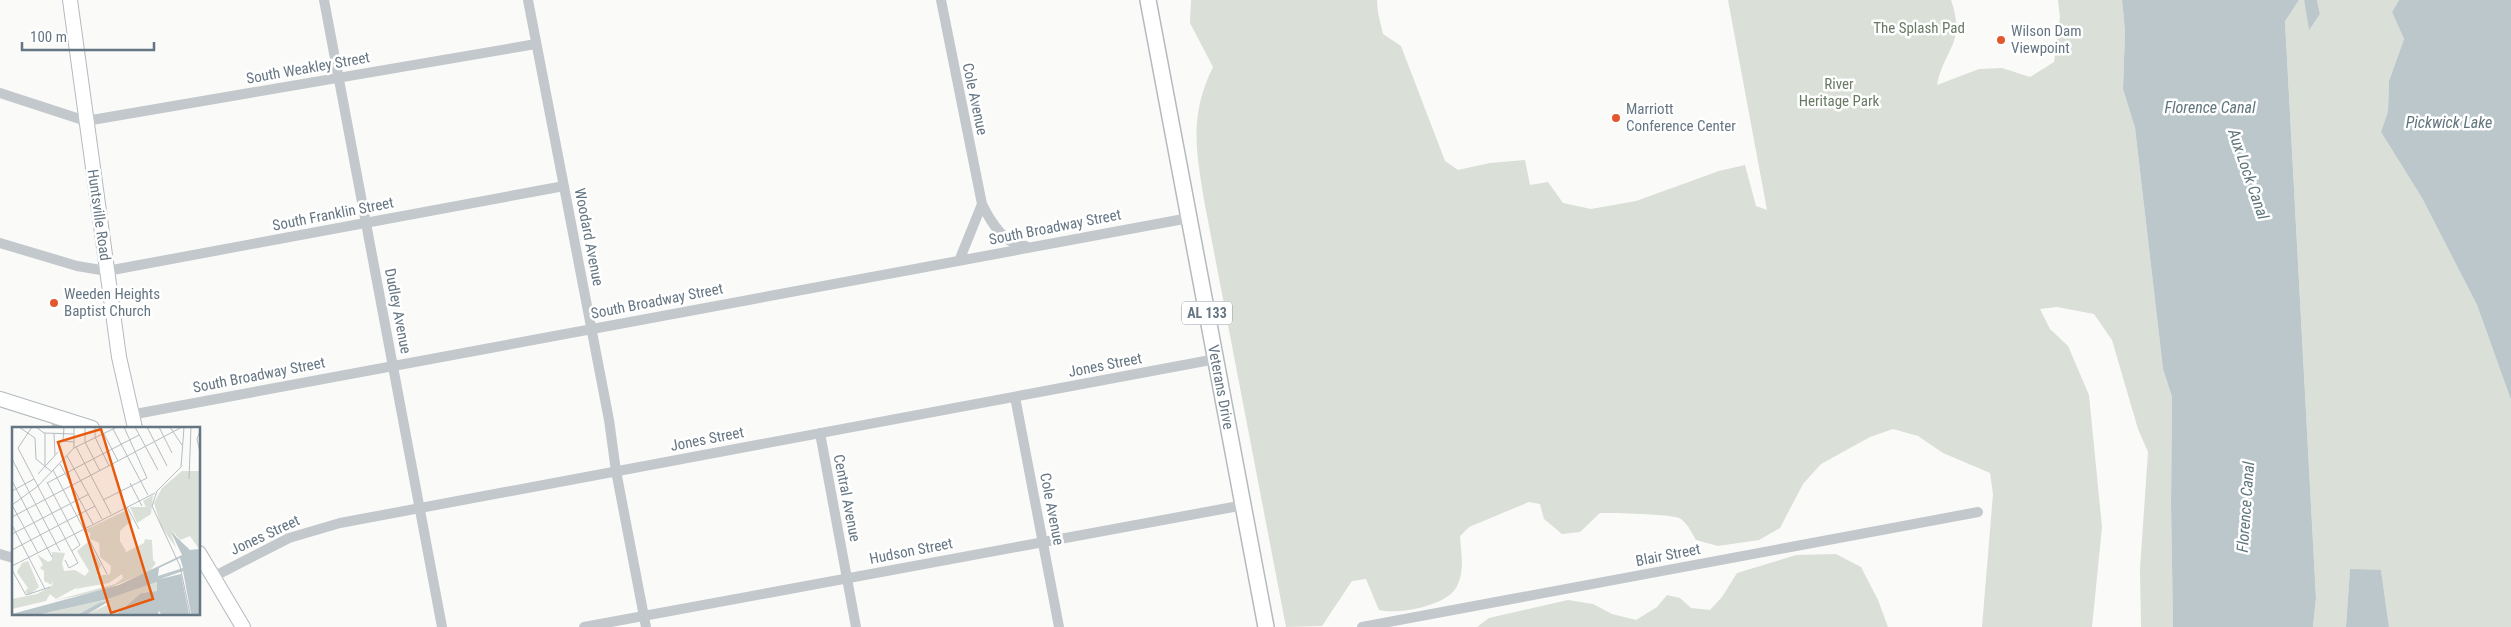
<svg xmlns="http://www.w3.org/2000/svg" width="2511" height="627" viewBox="0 0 2511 627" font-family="'Roboto Condensed',sans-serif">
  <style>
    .green { fill: #dadfd7 }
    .water { fill: #bbc7cb }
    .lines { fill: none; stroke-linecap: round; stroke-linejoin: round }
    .secondary-casing { stroke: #b3babf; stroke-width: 16 }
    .primary-casing { stroke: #b5babe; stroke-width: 18 }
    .minor { stroke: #c3c8cc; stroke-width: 10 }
    .secondary { stroke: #fff; stroke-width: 14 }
    .primary { stroke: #fff; stroke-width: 15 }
    .poi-dot { fill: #e4572e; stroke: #fff; stroke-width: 2 }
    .labels { text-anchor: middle; stroke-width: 5; stroke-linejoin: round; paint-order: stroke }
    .shield { fill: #fff; stroke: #939fa8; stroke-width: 1 }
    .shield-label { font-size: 14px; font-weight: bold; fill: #657683 }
    .park-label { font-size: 15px; fill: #687a64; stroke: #fff }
    .poi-label { font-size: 15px; fill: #657683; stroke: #fff; text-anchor: start }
    .street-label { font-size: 15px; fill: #657683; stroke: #fff }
    .water-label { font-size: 16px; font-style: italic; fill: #60757c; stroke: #fff }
    .inset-road { fill: none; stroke: #b5bdc2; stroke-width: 1 }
    .view { fill: #e8590c; fill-opacity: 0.15; stroke: #e8590c; stroke-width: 2.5 }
    .inset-edge { fill: none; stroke: #657683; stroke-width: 2.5 }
  </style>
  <rect width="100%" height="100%" fill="#fafaf8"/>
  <path class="green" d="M1191 0H1377L1378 13 1383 34 1401 46 1445 161 1458 170 1490 163 1525 160 1530 185 1548 182 1563 203 1591 209 1636 201 1719 171 1745 165 1756 206 1767 210 1728 0H1951C1966 44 1945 47 1937 85L1979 69 2002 68 2030 77 2054 62 2060 17 2058 0H2122L2125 31 2123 89 2135 128 2163 369 2172 397 2171 504 2173 627H2141L2140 569 2148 452 2138 429 2112 340 2094 314 2057 307 2040 309 2050 329 2068 346 2089 395 2102 527 2092 627H1982L1993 494 1990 473 1943 453 1918 436 1893 429 1870 437 1821 464 1803 484 1780 528 1759 540 1718 546 1696 540C1692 533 1687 522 1679 518 1670 514 1613 513 1600 513L1580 532 1562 534 1544 519 1540 504 1529 502 1469 527 1460 536C1461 552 1465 571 1457 586 1448 606 1397 615 1379 610L1366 579 1352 581 1322 626 1286 627 1204 200C1196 149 1189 116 1213 67L1190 23Z
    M2299 0H2304L2309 29 2320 14 2317 0H2399L2392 12 2404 39 2389 81 2388 111 2381 132 2422 198 2477 305 2511 400V627H2389L2381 570H2350L2346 627H2313L2316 598 2285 20Z
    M1836 554 1861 567 1878 600 1888 627H1477L1489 618 1568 600 1593 604 1612 614 1636 620 1657 607 1667 595 1680 598 1691 608 1710 610 1722 597 1737 573 1796 555Z"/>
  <path class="water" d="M2122 0H2299L2285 21 2316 598 2313 627H2173L2171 504 2172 397 2163 369 2135 128 2123 89 2125 31Z
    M2304 0H2317L2320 14 2309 30Z
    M2399 0H2511V400L2477 305 2422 198 2381 132 2388 111 2389 81 2404 39 2392 12Z
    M2350 569 2381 570 2389 627H2346Z"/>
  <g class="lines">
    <g class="secondary-casing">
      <path id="secondary" d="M70 0 119 357 135 428
        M0 399 92 428
        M199 553 243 627"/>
    </g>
    <g class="primary-casing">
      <g id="primary">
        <path id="s1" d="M1148 0 1266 627"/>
      </g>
    </g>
    <path class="minor" d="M324 0 442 627
      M528 0 609 420 616 471 646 627
      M941 0 982 204 959 261
      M0 93 86 121 536 44
      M982 204C990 221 1005 245 1026 246
      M0 243 77 266 107 271 564 186
      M1015 397 1059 627
      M130 415 1189 218
      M56 428 60 418
      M820 433 856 627
      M0 554 13 558 14 555
      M213 577 289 538 340 523 1216 359
      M584 627 1244 505
      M1362 627 1978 512"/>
    <use href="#secondary" class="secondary"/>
    <use href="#primary" class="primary"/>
  </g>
  <g class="poi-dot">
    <circle cx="2001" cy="40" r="5"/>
    <circle cx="1616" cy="118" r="5"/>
    <circle cx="54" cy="303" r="5"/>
  </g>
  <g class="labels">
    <rect class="shield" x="1182" y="301.5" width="50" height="23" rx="4"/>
    <g class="shield-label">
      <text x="1207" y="318">AL 133</text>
    </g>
    <g class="park-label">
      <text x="1919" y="33">The Splash Pad</text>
      <text x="1839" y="89">River<tspan x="1839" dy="17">Heritage Park</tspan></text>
    </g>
    <g class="poi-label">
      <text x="2011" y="36">Wilson Dam<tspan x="2011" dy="17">Viewpoint</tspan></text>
      <text x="1626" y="114">Marriott<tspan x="1626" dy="17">Conference Center</tspan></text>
      <text x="64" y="299">Weeden Heights<tspan x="64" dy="17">Baptist Church</tspan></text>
    </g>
    <g class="street-label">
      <text transform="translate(308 68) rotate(-10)" y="5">South Weakley Street</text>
      <text transform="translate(975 99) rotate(78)" y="5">Cole Avenue</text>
      <text transform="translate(333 214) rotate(-11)" y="5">South Franklin Street</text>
      <text transform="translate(99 215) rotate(82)" y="5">Huntsville Road</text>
      <text transform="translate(1055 227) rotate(-11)" y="5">South Broadway Street</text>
      <text transform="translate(589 237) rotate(79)" y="5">Woodard Avenue</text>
      <text transform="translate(657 301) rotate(-11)" y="5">South Broadway Street</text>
      <text transform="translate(398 311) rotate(79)" y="5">Dudley Avenue</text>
      <text transform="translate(1105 365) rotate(-11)" y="5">Jones Street</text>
      <text transform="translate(259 375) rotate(-11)" y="5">South Broadway Street</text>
      <text dy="5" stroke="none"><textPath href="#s1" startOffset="394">Veterans Drive</textPath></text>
      <text transform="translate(707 439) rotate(-11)" y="5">Jones Street</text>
      <text transform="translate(847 498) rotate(79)" y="5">Central Avenue</text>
      <text transform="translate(1052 509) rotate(79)" y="5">Cole Avenue</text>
      <text transform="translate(265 535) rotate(-25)" y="5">Jones Street</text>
      <text transform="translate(911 551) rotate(-11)" y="5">Hudson Street</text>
      <text transform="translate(1668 555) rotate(-11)" y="5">Blair Street</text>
    </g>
    <g class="water-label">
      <text x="2210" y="113">Florence Canal</text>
      <text x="2449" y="128">Pickwick Lake</text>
      <text transform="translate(2249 174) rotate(71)" y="6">Aux Lock Canal</text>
      <text transform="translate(2245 507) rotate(-86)" y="6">Florence Canal</text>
    </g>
  </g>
  <g transform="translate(12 427)">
    <rect width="188" height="188" fill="#fafaf8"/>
    <path d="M170 44H187V122L178 109 168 113 160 103 168 116 159 106 164 121 149 99 142 76 150 61ZM141 68 139 87 125 96 118 80H134L131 74ZM115 83 120 93 108 104V114L114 124 112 126 132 116 133 112 140 113 141 133 144 136 138 144 92 163 41 174 103 157 111 151 110 147 97 156 63 162 69 158 44 172 38 167 34 174 0 182V172L25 167 41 158 40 152V158L32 154V144L28 141 31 138 25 127 36 135 40 133V125L53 126 50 136 52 144 63 143 73 149 77 144 65 124 76 115 89 138 85 149 98 147 99 139 88 130 87 116 78 112V106L73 103ZM16 134 27 160 17 168 13 165 16 161 5 145 10 136ZM145 155V164L129 166 105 187H76L99 176H87L67 187H31L96 172Z" fill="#dadfd7"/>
    <path d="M159 105 178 123 187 122V187H179L171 144 148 152 169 147 177 187H149L147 184 146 187H105L129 166 145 164V155L96 172 30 187H0L107 158 170 128ZM168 131 171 141 146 149 147 141ZM99 173 76 187H67L87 176Z" fill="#bbc7cb" fill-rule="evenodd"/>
    <path class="inset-road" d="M7 0 23 11 24 32 40 45M20 0 6 21 66 136 57 141 53 133M24 0 32 6 62 7M52 0 51 14 62 15M73 0V15L88 44M83 0V10L97 39M123 0 146 43M135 0 155 39M147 0 160 26M158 0 170 18M172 0 169 40 145 64 140 79 168 139 178 187M101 2 136 68M188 4 185 12 188 25M42 6 43 28M92 7 106 34M64 20 99 87M62 21V0M55 29 90 92M0 32 48 124M48 37 81 97M33 38V6M41 43 95 147M26 47 46 25M177 52 179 0M0 54 40 130M35 55 68 118 60 124M35 56 127 8M118 56 130 79M0 64 22 52M91 73 135 51 112 0M0 78 26 126M0 78 26 59 62 21 105 0M115 80 127 102M0 90 170 0M0 98 33 162M0 107 77 67M0 123 83 79M0 139 143 66M0 143 14 168 38 160"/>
    <path class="view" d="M89 2 141 172 99 186 46 15Z"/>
    <rect width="188" height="188" class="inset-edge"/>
  </g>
  <path d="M22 42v8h132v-8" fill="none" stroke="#657683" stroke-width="2.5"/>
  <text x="30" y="42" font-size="15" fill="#657683" stroke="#ffffff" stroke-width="4" paint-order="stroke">100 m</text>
</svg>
